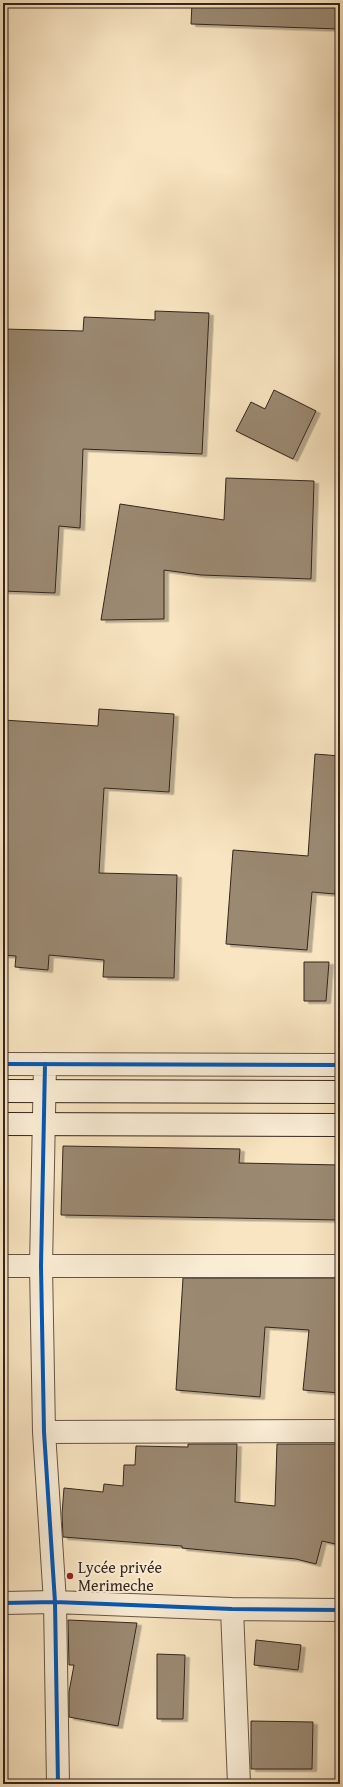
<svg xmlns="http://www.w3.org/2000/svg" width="343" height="1787" viewBox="0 0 343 1787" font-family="'Gentium Book Plus',serif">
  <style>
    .building { fill: #9b8972; stroke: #35251c; filter: url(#shadow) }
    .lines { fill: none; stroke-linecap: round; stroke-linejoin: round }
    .minor-casing { stroke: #665546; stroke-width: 24 }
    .secondary-casing { stroke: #35251c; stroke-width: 24 }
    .minor { stroke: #fbeed7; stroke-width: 22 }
    .secondary { stroke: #fbeed7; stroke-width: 22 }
    .cycleway-casing { stroke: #fbeed7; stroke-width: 6 }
    .cycleway { stroke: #0057b8; stroke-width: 4 }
    .poi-dot { fill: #8f2418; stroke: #fbeed7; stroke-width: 1.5 }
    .labels { text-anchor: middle; stroke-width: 4; stroke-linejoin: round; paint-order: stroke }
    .poi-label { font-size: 16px; fill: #35251c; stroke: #fbeed7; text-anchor: start }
  </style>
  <defs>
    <filter id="shadow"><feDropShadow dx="4.5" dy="2.5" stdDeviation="0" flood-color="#0004"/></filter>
  </defs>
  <rect width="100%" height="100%" fill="#f9e5c2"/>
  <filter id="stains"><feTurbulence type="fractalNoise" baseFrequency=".005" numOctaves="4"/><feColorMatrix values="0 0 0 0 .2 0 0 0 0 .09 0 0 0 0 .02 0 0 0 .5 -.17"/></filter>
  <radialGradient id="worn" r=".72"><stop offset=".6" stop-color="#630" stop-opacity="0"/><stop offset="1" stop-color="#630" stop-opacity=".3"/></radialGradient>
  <path class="building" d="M192 3H340V29L191 24Z
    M155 311 209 313 202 454 83 449 80 528 59 526 55 593 3 591V329L83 331 84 317 155 320Z
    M274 390 316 411 293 459 236 431 251 402 265 409Z
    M226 478 314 481 311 579 201 575 164 570V619L101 620 120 504 224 520Z
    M99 709 174 714 169 792 104 788 99 873 177 875 174 978 103 977 104 960 49 955 48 970 15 967 16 956 3 955V720L98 726Z
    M315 754 340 756V832L335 894 312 892 307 950 226 944 233 850 308 856Z
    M304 962H329L326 1001H304Z
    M63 1146 240 1149 239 1163 340 1165V1220L61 1215Z
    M183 1278H340V1393L303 1390 309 1330 265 1327 260 1397 176 1390Z
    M188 1444H237L235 1502 275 1506 277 1444H339L340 1545 322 1541 316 1564 296 1559 182 1548V1546L63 1537 62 1514 64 1488 103 1492 104 1484 123 1486 124 1465H135L136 1446 188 1447Z
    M68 1620 137 1623 118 1726 69 1717V1692L74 1665H69Z
    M256 1640 301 1645 298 1670 254 1665Z
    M157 1654 185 1655 183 1719H157Z
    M251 1721 313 1722 312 1769H251Z"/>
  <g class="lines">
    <g class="minor-casing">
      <path id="minor" d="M3 1064 340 1065
        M45 1064 41 1266 44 1432 55 1602 58 1784
        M3 1266H340
        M44 1432 340 1431
        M3 1603 55 1602 232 1609 340 1610
        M232 1609 239 1784"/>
    </g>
    <g class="secondary-casing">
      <path id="secondary" d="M3 1091 340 1092
        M3 1124 340 1125"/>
    </g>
    <use href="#minor" class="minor"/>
    <use href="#secondary" class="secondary"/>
    <g class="cycleway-casing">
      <path id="cycleway" d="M3 1064 340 1065
        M45 1064 41 1266 44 1432 55 1602 58 1784
        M3 1603 55 1602 232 1609 340 1610"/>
    </g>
    <use href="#cycleway" class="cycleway"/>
  </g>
  <circle class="poi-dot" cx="70" cy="1576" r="4"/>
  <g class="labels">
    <g class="poi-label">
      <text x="78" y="1573">Lycée privée<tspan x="78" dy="18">Merimeche</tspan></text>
    </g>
  </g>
  <rect width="343" height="1787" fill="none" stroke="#f9e5c2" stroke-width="16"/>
  <rect x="4" y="4" width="335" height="1779" fill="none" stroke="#35251c" stroke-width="2"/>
  <rect x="8" y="8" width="327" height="1771" fill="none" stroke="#35251c"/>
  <rect width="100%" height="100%" filter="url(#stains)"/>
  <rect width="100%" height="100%" fill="url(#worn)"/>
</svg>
